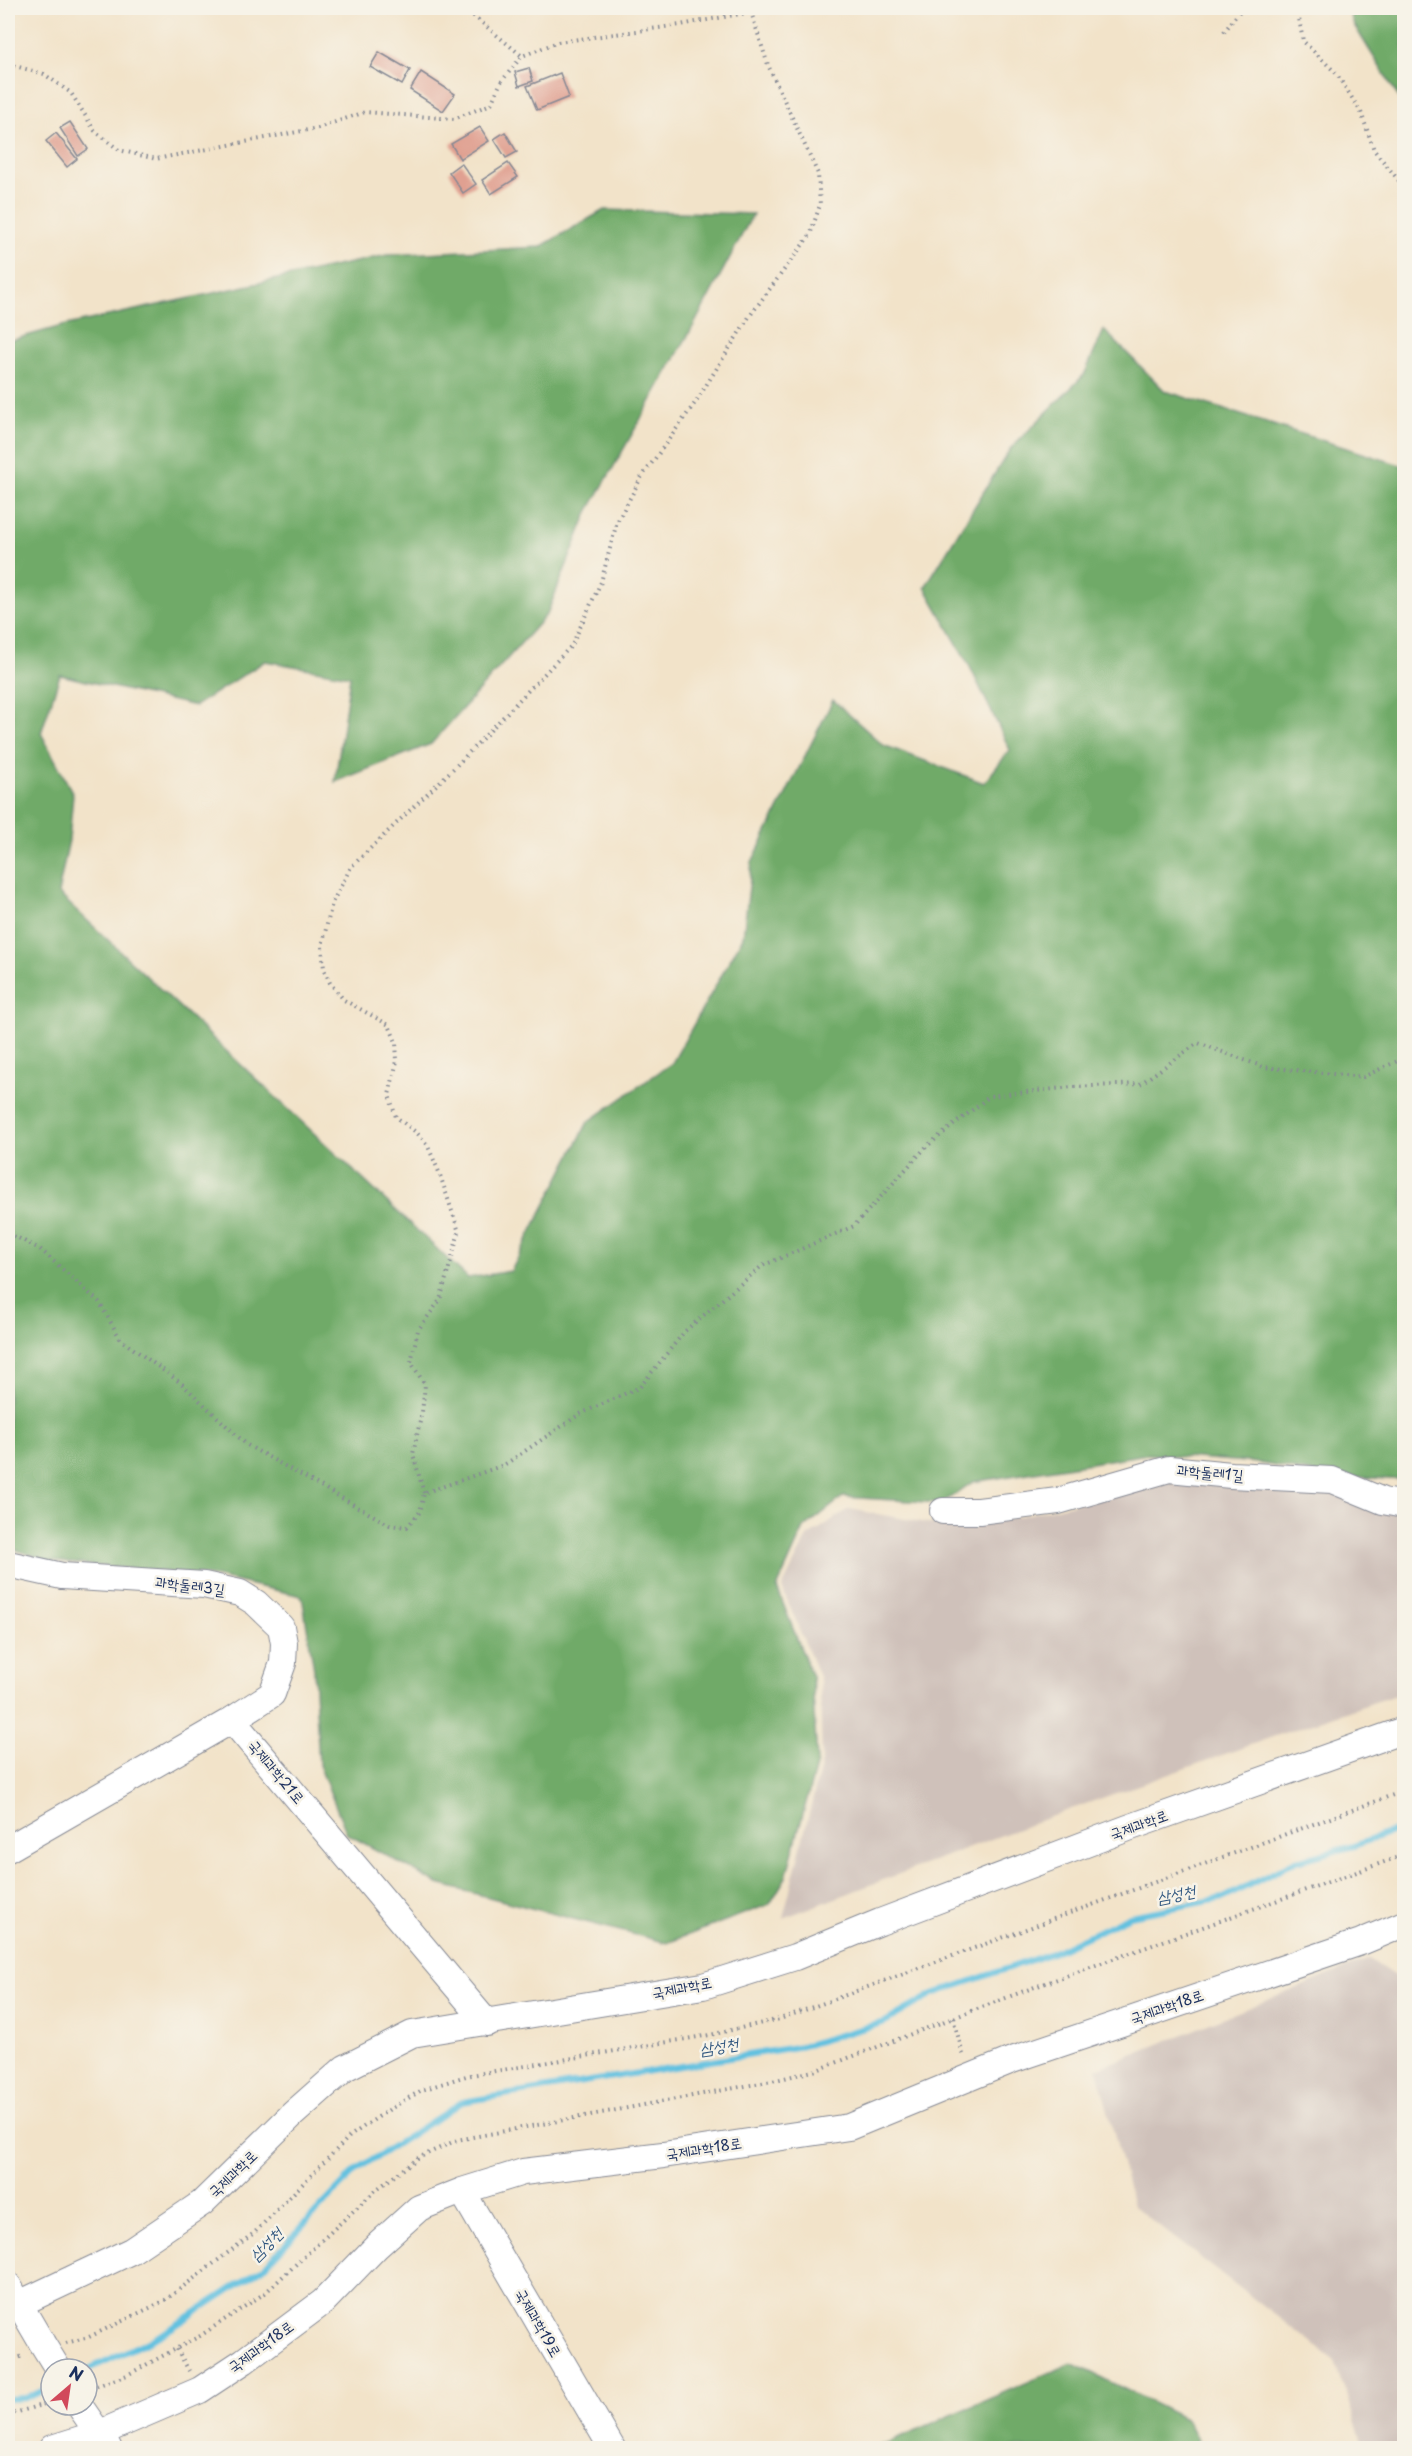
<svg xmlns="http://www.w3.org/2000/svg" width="1412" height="2456" viewBox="0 0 1412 2456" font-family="'Playpen Sans','Poor Story',sans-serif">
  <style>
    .industrial { fill: #cfc1ba }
    .forest { fill: #6faa68; stroke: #456c63; stroke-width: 1.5 }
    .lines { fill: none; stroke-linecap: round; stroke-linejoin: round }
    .stream { stroke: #62c1e0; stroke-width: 6 }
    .building { fill: #e0a091 }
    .minor-casing { stroke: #868994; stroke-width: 28 }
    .path { stroke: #868994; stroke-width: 4; stroke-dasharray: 1.5 4.5; stroke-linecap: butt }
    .minor { stroke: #fff; stroke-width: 26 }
    .minor-bridge-casing { stroke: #868994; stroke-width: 28; stroke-linecap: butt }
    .minor-bridge { stroke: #fff; stroke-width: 26 }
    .labels { text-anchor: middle; stroke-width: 5; stroke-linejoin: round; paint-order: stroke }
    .street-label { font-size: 15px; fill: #1b2f5e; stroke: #f7f3e8 }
    .water-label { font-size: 16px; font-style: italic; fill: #2d547e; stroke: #f7f3e8 }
  </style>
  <rect width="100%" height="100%" fill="#f7f3e8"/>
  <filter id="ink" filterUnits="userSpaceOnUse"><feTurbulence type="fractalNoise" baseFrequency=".0167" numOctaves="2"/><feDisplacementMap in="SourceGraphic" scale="12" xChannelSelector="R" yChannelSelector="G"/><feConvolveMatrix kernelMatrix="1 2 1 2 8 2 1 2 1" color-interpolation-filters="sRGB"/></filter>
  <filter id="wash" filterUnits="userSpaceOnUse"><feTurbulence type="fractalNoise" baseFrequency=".008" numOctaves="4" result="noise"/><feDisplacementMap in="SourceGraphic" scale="24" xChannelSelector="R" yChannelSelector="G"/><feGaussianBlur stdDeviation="1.35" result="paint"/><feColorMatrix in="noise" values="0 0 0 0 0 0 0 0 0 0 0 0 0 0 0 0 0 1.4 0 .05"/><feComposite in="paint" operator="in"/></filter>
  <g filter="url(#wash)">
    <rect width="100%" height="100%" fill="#f2e3c9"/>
    <path class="industrial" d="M1174 1481 1335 1489 1404 1516V1692L1281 1734 1063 1812 783 1918 822 1762 820 1679 782 1588 807 1537 849 1509 943 1526 1003 1520Z
      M1369 1959 1399 1979 1404 1994V2448H1364L1335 2361 1133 2206 1097 2069Z"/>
    <path class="forest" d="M1348 8H1404V106L1354 25Z
      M604 210 753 214 695 323 588 512 547 614 431 744 335 782 350 676 265 661 195 706 60 675 41 733 73 794 69 840 58 893 468 1278 511 1271 588 1122 672 1063 743 937 752 862 833 700 883 745 984 783 1010 750 970 667 925 587 1010 449 1084 375 1104 330 1165 391 1404 466V1480L1324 1475 1259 1463 1147 1454 973 1482 942 1503 843 1497 804 1528 777 1588 812 1677 817 1762 786 1877 770 1904 667 1943 438 1884 347 1834 319 1765 314 1670 302 1596 216 1577 49 1561 8 1547V341L62 326 387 255 540 247Z
      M1072 2363 1187 2420 1201 2448H875Z"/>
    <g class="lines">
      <path class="stream" d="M87 2370 161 2335 263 2268 356 2170 462 2102 802 2046 885 2022 933 1994 1052 1953 1130 1916 1224 1898 1296 1861 1354 1846 1404 1827
        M8 2399 27 2398 51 2387"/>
    </g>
    <g id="blocks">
      <path class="building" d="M379 52 410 70 402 85 370 67Z
        M529 68 533 81 519 86 515 72Z
        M421 72 455 94 443 111 410 90Z
        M560 73 569 97 537 110 527 86Z
        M70 122 88 149 78 156 60 128Z
        M480 127 489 141 460 159 451 144Z
        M505 132 517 152 506 158 494 139Z
        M56 133 77 159 67 167 46 141Z
        M461 163 476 184 463 193 449 172Z
        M508 163 518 177 491 194 482 180Z"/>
    </g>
  </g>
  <g filter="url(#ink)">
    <use href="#blocks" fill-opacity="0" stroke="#868994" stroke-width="1.5"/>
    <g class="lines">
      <g class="minor-casing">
        <path id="minor" d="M943 1511H979L1058 1501 1169 1469 1231 1475 1332 1480 1383 1501 1404 1505
          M8 1564 62 1576 204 1585 240 1593 256 1603 281 1627 284 1643 283 1663 272 1694 232 1720
          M8 1849 232 1720 487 2023
          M462 2191 612 2448
          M8 2285 42 2343
          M8 2305 19 2304 131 2251 202 2203 293 2114 345 2068 412 2034 703 1986 795 1957 880 1922 1128 1828 1404 1730
          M79 2405 108 2447
          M52 2448 100 2433 200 2390 244 2361 323 2302 377 2246 419 2208 462 2191 523 2172 663 2155 849 2127 1012 2060 1361 1942 1404 1924"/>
      </g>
      <path class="path" d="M464 8 522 56
        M1299 8 1298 13 1303 41 1336 73 1361 112 1374 150 1404 187
        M1224 32 1242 8
        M8 64 44 74 71 93 95 131 119 150 156 159 318 128 365 112 454 119 491 104 501 82 522 56 558 42 680 25 751 12 758 8
        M8 1233 40 1249 99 1302 121 1340 181 1383 247 1445 390 1525 407 1527 420 1512 424 1493 504 1465 580 1414 640 1387 685 1331 762 1266 854 1226 927 1146 990 1096 1072 1087 1140 1084 1198 1043 1264 1067 1363 1077 1404 1058
        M424 1493 413 1454 422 1412 425 1385 411 1362 418 1330 440 1300 459 1232 439 1172 427 1144 417 1133 396 1117 389 1095 397 1061 396 1042 389 1025 344 1000 330 983 324 969 322 946 332 903 351 867 456 766 572 645 601 582 617 522 641 478 695 403 749 317 810 235 820 205 818 174 768 65 751 12
        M953 2018 964 2058
        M66 2343 89 2337 164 2301 254 2233 350 2136 390 2109 422 2090 466 2076 710 2035 780 2019 1404 1791
        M177 2349 189 2371
        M8 2360 24 2356
        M91 2388 127 2375 200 2336 265 2293 377 2189 418 2158 457 2140 772 2081 817 2070 1032 1988 1404 1855
        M8 2415 51 2402"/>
      <use href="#minor" class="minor"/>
      <g class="minor-bridge-casing">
        <path id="minor-bridge" d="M42 2343 58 2369"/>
      </g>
      <use href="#minor-bridge" class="minor-bridge"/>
    </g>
  </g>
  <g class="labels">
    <g class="street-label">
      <text transform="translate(1210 1473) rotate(5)" y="5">과학둘레1길</text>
      <text transform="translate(190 1586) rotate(7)" y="5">과학둘레3길</text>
      <text transform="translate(276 1772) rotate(50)" y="5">국제과학21로</text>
      <text transform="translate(1139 1825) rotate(-20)" y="5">국제과학로</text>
      <text transform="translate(682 1988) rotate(-11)" y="5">국제과학로</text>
      <text transform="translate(1167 2007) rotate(-19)" y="5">국제과학18로</text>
      <text transform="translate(704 2149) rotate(-9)" y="5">국제과학18로</text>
      <text transform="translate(233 2174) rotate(-44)" y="5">국제과학로</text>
      <text transform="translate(538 2323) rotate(60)" y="5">국제과학19로</text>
      <text transform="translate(261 2347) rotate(-36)" y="5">국제과학18로</text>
    </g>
    <g class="water-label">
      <text transform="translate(1176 1894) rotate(-11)" y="6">삼성천</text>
      <text transform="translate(719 2046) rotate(-9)" y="6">삼성천</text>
      <text transform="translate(266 2244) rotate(-45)" y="6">삼성천</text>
    </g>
  </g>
  <rect width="1412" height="2456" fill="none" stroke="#f7f3e8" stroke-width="30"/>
  <g transform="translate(69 2387) rotate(29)"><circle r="28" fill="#f7f3e8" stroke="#9fa5b1" stroke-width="1.5"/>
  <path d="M0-4.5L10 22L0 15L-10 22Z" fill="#d1495b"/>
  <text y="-9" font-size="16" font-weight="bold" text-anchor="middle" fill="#1b2f5e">N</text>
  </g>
</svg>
